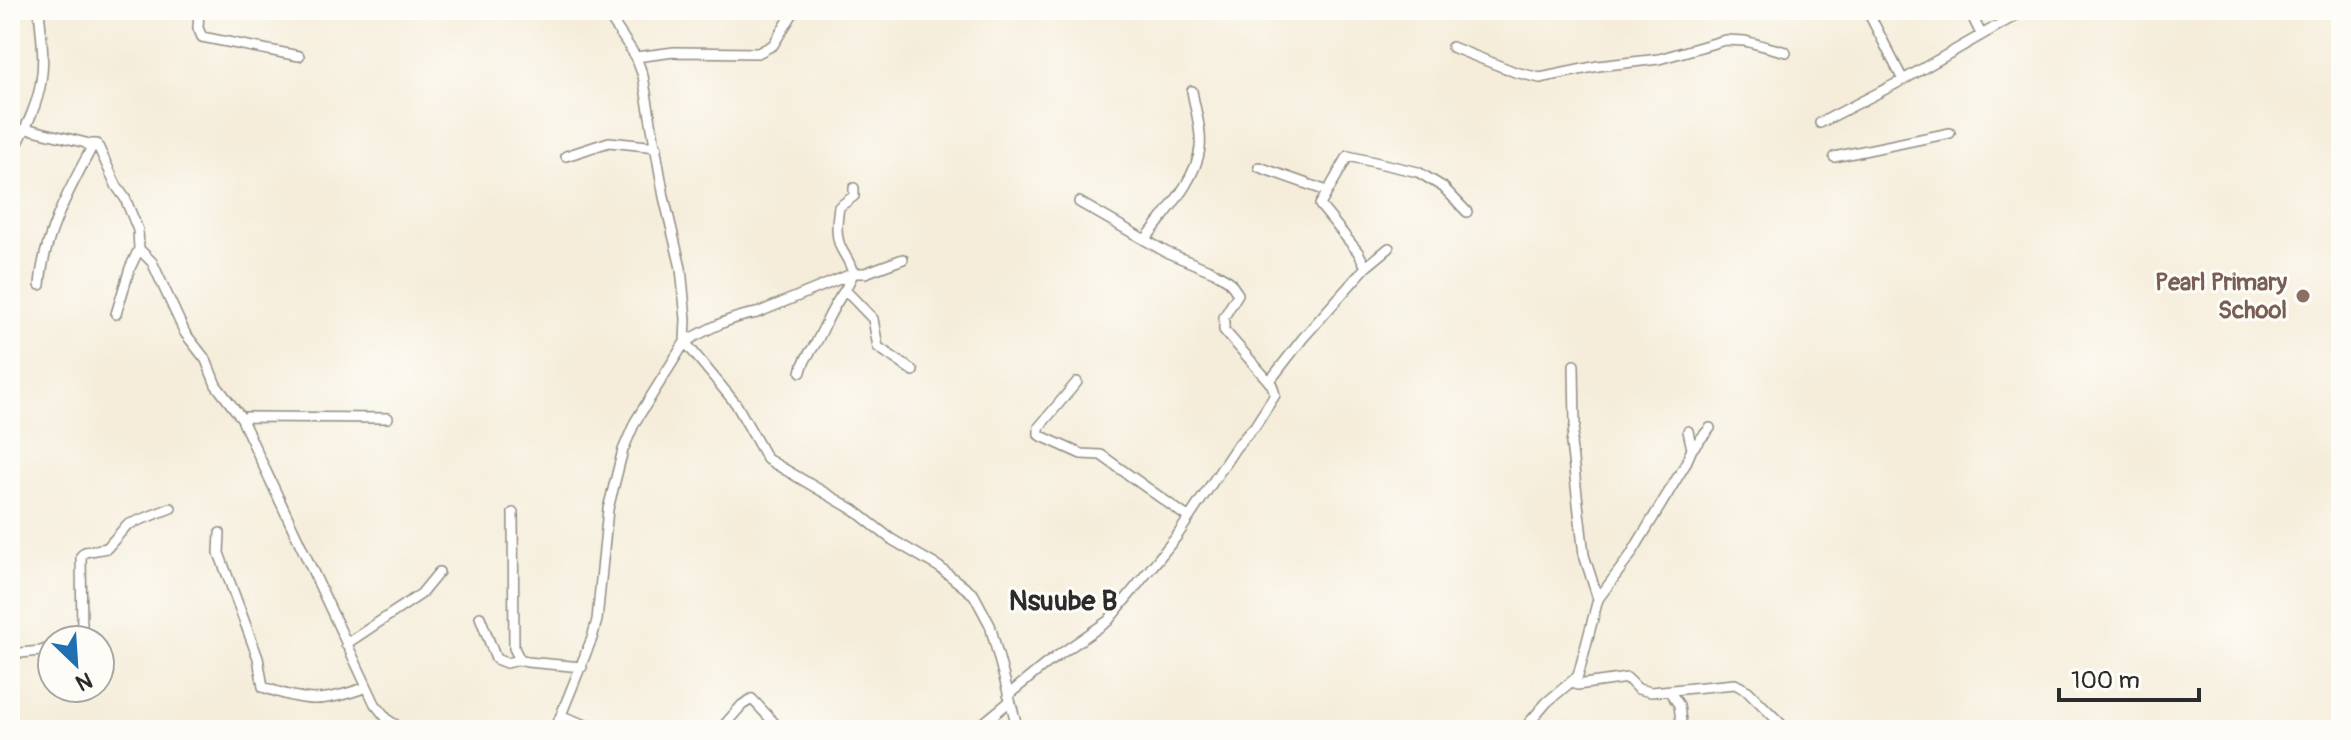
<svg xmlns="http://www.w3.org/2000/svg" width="2351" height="740" viewBox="0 0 2351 740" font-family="Pangolin,sans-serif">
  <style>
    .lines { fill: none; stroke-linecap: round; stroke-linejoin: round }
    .street-casing { stroke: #908c82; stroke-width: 12 }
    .street { stroke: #fff; stroke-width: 9 }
    .education-dot { fill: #8d6e63; stroke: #fdfcf7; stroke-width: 3 }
    .labels { text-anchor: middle; stroke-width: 6; stroke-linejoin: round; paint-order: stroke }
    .education-label { font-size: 24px; font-weight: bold; fill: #785e54; stroke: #fdfcf7; text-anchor: end }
    .quarter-label { font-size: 28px; font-weight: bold; fill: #2b2b2b; stroke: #fdfcf7 }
  </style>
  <rect width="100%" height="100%" fill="#fdfcf7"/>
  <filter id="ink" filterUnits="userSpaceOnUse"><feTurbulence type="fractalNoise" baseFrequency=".0125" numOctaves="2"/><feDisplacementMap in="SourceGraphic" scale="16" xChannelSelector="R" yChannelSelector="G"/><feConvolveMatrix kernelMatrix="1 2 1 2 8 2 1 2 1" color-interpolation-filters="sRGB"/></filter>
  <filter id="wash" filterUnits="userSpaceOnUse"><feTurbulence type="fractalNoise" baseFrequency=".006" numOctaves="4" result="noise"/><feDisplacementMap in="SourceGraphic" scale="32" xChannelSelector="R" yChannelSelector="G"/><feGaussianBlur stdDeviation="1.8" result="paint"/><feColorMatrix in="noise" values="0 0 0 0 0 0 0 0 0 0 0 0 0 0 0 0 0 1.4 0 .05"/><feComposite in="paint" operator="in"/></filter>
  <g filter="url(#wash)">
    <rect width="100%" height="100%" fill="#f5edda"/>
  </g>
  <g filter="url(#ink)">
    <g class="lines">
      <g class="street-casing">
        <path id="street" d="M199 10 198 28 202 37 299 56
          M1867 10 1903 80
          M1969 10 1981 34
          M1452 47 1515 72 1540 78 1598 66 1659 59 1725 40 1745 41 1786 52
          M636 57 674 52 758 53 773 45 795 10
          M1820 123 1903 80 2025 10
          M25 128 86 143 91 149C68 192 44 235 40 285
          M87 144H97L117 187 125 198 138 230 139 249 152 262 185 333 206 360 216 385 243 420
          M566 156 609 142 657 147
          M1834 157 1950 133
          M10 159C22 134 37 109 41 81 45 58 41 33 39 10
          M1259 167 1327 191
          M1145 240C1164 214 1196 181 1200 148 1202 130 1195 109 1192 91
          M1389 248 1366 267 1358 252 1320 205 1348 156 1418 172 1443 187 1467 212
          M903 259 865 273H854L757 313C730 317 708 329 685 342L736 404 767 459 854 510 891 539 939 567 974 595 990 625 1018 730
          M853 274C851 263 846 258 841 248 835 235 837 220 839 207L854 196V188
          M852 276 845 290 873 319 878 347 913 371
          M116 314 130 268 139 249
          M1574 365 1575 425 1571 443 1584 555 1598 599
          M801 372C803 360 810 353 816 343 826 324 832 307 845 290
          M1077 382 1039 427V435L1081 454 1101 455 1189 518
          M1269 382 1303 338 1366 267
          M388 418 247 417 243 422 375 704 388 720 404 730
          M1692 449 1710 428
          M513 513 514 648 520 660 527 662 582 667
          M220 533 219 553 258 658 263 687C307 703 322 703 367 687
          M480 617 496 659 506 663 520 660
          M70 640 82 634 81 556 85 552 107 548 127 525 171 508
          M346 644 421 594 439 572
          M10 654 41 651 52 647
          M1574 682 1577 685 1627 678 1638 689 1651 692 1735 684 1748 691 1787 730
          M1670 692 1679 705 1682 730
          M1008 695 1046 664 1108 621 1177 536 1236 447 1255 426 1275 395 1272 385 1224 330V317L1238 294 1229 281 1214 272 1166 252 1079 202
          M562 716 599 730
          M555 730 592 638 597 620 608 509 623 450 635 422 685 342 686 319 681 268 664 197 643 76 636 57 605 10
          M720 730 742 705 752 699 781 730
          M975 730 1009 702
          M1523 730 1547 702 1578 676 1598 599 1630 556 1685 465 1692 449 1688 431"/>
      </g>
      <use href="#street" class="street"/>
    </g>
  </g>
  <circle class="education-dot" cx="2303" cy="296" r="8"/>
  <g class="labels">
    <g class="education-label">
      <text x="2287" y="290">Pearl Primary<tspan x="2287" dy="28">School</tspan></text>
    </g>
    <g class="quarter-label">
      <text x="1063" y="610">Nsuube B</text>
    </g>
  </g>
  <rect width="2351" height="740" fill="none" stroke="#fdfcf7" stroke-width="40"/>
  <g transform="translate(76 664) rotate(155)"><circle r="38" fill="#fdfcf7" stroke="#a9a8a5" stroke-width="2"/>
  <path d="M0-6L14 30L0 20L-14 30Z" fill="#1f6fb2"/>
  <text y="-12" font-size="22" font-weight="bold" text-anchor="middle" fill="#2b2b2b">N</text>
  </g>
  <path d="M2059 688v12h140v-12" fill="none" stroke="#2b2b2b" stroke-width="4"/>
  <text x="2071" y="688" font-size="24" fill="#2b2b2b" stroke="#fdfcf7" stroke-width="6" paint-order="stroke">100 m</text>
</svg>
